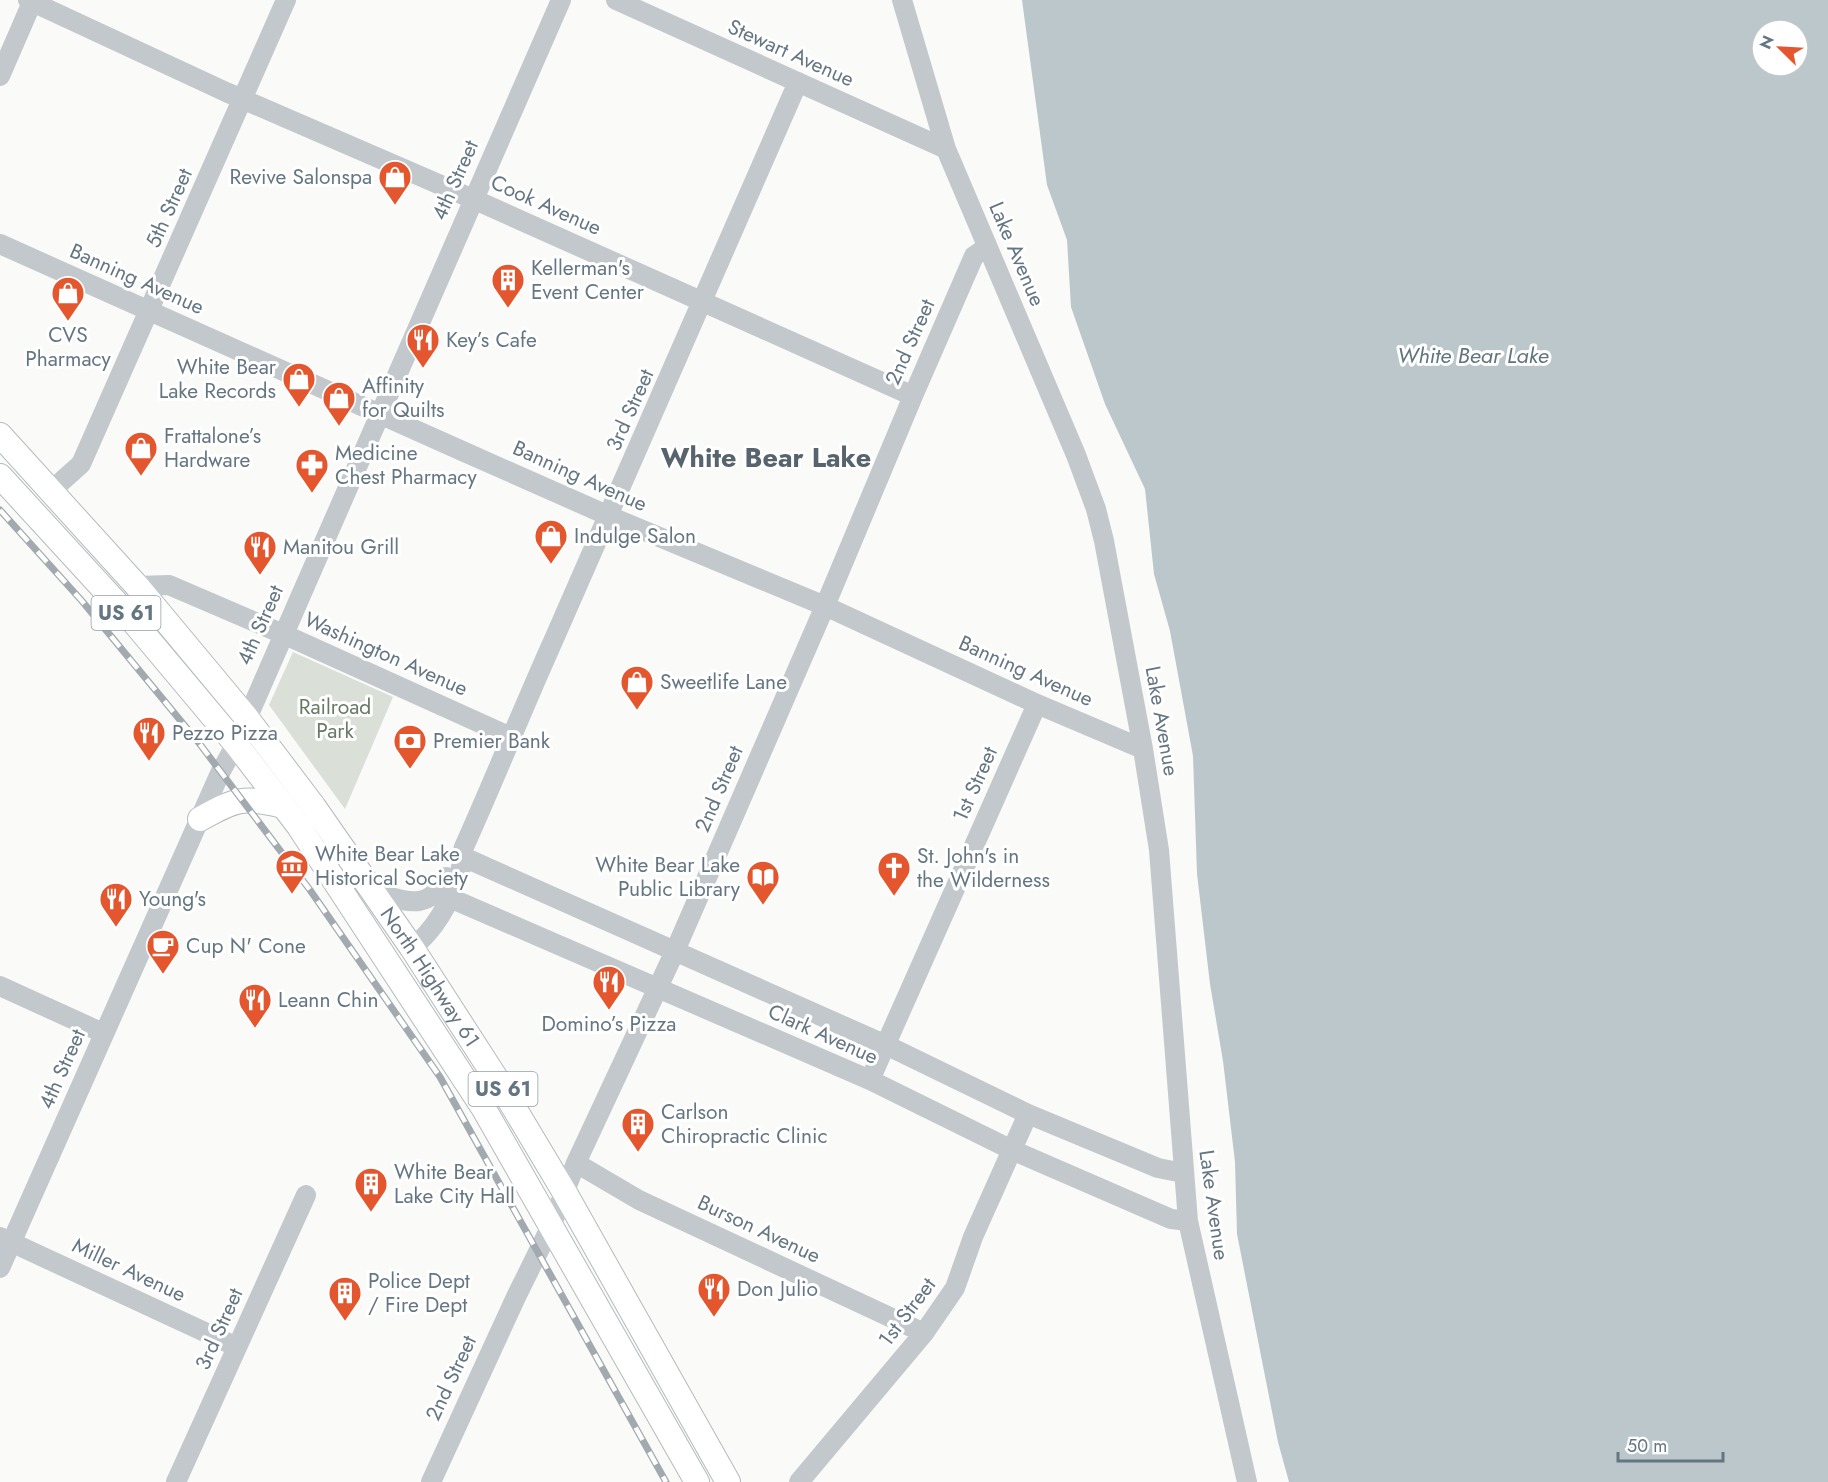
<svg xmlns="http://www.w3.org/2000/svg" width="1828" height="1482" viewBox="0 0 1828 1482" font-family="Jost,sans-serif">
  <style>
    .green { fill: #dadfd7 }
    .water { fill: #bbc7cb; fill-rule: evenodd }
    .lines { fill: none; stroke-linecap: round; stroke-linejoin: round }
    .major-casing { stroke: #b5babe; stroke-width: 26 }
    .minor { stroke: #c3c8cc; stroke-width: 20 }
    .major { stroke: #fff; stroke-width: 24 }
    .rail-casing { stroke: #a2aab0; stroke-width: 7 }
    .rail { stroke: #fff; stroke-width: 4.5; stroke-dasharray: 14; stroke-linecap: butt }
    .labels { text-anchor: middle; stroke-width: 6; stroke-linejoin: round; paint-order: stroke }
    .shield { fill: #fff; stroke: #939fa8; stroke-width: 1.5 }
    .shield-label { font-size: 20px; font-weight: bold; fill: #657683 }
    .street-label { font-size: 21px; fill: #657683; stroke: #fff }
    .poi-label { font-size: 21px; fill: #657683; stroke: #fff; text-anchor: start }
    .park-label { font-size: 21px; fill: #687a64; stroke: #fff }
    .water-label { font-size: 22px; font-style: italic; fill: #60757c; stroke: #fff }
    .district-label { font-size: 27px; font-weight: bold; fill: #57646e; stroke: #fff }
  </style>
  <rect width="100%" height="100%" fill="#fafaf8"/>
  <path class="green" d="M293 652 393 697 345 809 269 705Z"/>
  <path class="water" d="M1022 0H1828V1482H1289L1278 1442 1237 1234 1235 1162 1223 1061 1210 984 1197 874 1193 756 1170 631 1154 574 1145 489 1105 404 1071 307 1067 240 1047 185ZM1762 30H1798V66H1762Z"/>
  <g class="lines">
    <g class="major-casing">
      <g id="major">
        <path id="s1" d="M0 435 137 586 246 717 314 807 412 948 501 1086 565 1193 728 1482"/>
        <path d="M0 476 132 620 236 744 298 825 484 1109 697 1482"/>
        <path d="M200 819C236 799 243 796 283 806"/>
      </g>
    </g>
    <path class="minor" d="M28 0 226 92 473 199 913 396
      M616 0 946 149
      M902 0 946 149 1076 455 1096 509 1104 541 1143 749 1159 850 1188 1221 1247 1482
      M0 76 33 0
      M0 244 460 450 609 516 825 606 1037 704 1143 749
      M52 490 81 464 286 0
      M137 586 169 585 283 634 513 738
      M461 856 886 1045 1028 1114 1158 1168 1183 1173
      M441 890 450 898 870 1080 1012 1150 1171 1219 1188 1221
      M373 892C403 900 428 914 446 877
      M412 948C437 928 451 901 460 871 463 863 461 855 464 847 495 778 523 708 554 639 635 453 718 268 798 82
      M0 986 103 1033
      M870 1080 1037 704
      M576 1163 639 1200 924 1333
      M0 1237 237 1347
      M0 1268 221 771 236 744 561 0
      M176 1482 306 1195
      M431 1482 516 1297 551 1226 576 1163 675 951 825 606 913 396 974 256 987 247
      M799 1482 924 1333 955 1288 973 1237 1028 1114"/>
    <use href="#major" class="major"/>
    <g class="rail-casing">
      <path id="rail" d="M0 510 82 601 199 743 310 890 440 1077 666 1482"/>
    </g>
    <use href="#rail" class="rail"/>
  </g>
  <defs>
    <g id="shop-pin" transform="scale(1.725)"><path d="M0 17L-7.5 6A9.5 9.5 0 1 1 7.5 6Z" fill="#e4572e" stroke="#fff"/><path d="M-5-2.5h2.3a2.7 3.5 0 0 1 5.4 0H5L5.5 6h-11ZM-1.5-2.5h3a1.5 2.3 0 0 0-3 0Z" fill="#fff"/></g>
    <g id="building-pin" transform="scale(1.725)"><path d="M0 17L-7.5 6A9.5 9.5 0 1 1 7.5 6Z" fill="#e4572e" stroke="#fff"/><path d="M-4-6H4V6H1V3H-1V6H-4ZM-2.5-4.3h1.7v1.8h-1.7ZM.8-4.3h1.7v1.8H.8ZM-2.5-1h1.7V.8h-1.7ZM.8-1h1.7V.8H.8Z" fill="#fff"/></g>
    <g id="restaurant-pin" transform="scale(1.725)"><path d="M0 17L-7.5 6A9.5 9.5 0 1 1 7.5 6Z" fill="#e4572e" stroke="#fff"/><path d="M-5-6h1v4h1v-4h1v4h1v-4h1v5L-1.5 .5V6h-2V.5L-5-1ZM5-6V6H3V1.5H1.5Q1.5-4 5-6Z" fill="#fff"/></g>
    <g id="pharmacy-pin" transform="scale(1.725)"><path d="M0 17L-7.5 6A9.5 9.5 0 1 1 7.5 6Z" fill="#e4572e" stroke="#fff"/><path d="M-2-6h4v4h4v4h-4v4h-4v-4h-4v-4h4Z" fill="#fff"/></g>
    <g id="bank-pin" transform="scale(1.725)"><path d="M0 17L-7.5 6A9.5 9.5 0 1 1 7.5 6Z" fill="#e4572e" stroke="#fff"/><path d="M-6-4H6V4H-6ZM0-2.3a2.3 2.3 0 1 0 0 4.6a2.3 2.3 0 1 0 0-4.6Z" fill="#fff"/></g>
    <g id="museum-pin" transform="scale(1.725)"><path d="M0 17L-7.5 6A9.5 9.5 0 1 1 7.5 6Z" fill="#e4572e" stroke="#fff"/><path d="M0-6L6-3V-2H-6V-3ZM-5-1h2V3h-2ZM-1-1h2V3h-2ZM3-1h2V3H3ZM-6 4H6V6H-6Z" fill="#fff"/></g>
    <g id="church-pin" transform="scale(1.725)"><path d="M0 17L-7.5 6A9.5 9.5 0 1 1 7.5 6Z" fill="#e4572e" stroke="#fff"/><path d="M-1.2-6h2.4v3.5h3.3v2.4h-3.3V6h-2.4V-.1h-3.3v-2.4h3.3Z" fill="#fff"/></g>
    <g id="library-pin" transform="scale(1.725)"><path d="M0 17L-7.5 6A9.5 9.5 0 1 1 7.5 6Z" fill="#e4572e" stroke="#fff"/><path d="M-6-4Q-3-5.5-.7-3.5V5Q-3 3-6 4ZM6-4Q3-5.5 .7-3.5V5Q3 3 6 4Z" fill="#fff"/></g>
    <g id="cafe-pin" transform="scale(1.725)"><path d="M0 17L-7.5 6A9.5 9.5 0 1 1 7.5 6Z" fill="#e4572e" stroke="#fff"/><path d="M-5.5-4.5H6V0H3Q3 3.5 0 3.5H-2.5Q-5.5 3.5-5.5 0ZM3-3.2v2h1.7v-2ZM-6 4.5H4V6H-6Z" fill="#fff"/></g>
  </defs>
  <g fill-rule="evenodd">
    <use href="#shop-pin" x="395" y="177"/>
    <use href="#building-pin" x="508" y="280"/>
    <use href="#shop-pin" x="68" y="293"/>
    <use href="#restaurant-pin" x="423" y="340"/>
    <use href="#shop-pin" x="299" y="379"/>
    <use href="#shop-pin" x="339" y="398"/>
    <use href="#shop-pin" x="141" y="448"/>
    <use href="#pharmacy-pin" x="312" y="465"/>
    <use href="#shop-pin" x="551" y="536"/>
    <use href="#restaurant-pin" x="260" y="547"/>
    <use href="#shop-pin" x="637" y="682"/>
    <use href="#restaurant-pin" x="149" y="733"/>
    <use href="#bank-pin" x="410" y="741"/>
    <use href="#museum-pin" x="292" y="866"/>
    <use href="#church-pin" x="894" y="868"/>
    <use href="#library-pin" x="763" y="877"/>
    <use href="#restaurant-pin" x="116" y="899"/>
    <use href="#cafe-pin" x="163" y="946"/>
    <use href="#restaurant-pin" x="609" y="982"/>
    <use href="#restaurant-pin" x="255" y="1000"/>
    <use href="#building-pin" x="638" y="1124"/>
    <use href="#building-pin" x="371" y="1184"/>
    <use href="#restaurant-pin" x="714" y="1289"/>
    <use href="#building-pin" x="345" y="1293"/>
  </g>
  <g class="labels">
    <g class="shield">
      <rect x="91.5" y="596" width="69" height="34" rx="4.5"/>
      <rect x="468.5" y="1072" width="69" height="34" rx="4.5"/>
    </g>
    <g class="shield-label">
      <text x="126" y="620">US 61</text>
      <text x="503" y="1096">US 61</text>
    </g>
    <g class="street-label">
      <text transform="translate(791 53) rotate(24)" y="7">Stewart Avenue</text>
      <text transform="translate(455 180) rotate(-66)" y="7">4th Street</text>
      <text transform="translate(546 205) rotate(24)" y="7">Cook Avenue</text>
      <text transform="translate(169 208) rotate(-66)" y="7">5th Street</text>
      <text transform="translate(1017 254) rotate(67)" y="7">Lake Avenue</text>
      <text transform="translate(137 279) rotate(24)" y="7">Banning Avenue</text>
      <text transform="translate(910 342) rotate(-66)" y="7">2nd Street</text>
      <text transform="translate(630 410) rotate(-66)" y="7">3rd Street</text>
      <text transform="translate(580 476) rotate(24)" y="7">Banning Avenue</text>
      <text transform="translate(260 625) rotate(-66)" y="7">4th Street</text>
      <text transform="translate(386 654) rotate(24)" y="7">Washington Avenue</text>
      <text transform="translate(1026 671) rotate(24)" y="7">Banning Avenue</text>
      <text transform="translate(1162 721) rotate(80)" y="7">Lake Avenue</text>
      <text transform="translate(975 784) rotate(-66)" y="7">1st Street</text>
      <text transform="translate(719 789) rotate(-67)" y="7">2nd Street</text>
      <text dy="7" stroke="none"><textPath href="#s1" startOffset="693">North Highway 61</textPath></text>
      <text transform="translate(823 1034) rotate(24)" y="7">Clark Avenue</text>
      <text transform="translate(62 1069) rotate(-66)" y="7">4th Street</text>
      <text transform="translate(1214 1205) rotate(82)" y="7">Lake Avenue</text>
      <text transform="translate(759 1229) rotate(25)" y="7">Burson Avenue</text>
      <text transform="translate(129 1270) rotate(25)" y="7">Miller Avenue</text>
      <text transform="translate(907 1312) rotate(-53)" y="7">1st Street</text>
      <text transform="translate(219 1329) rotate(-66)" y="7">3rd Street</text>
      <text transform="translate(451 1378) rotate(-65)" y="7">2nd Street</text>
    </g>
    <g class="poi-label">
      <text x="372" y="184" text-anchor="end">Revive Salonspa</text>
      <text x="531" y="275">Kellerman's<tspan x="531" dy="24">Event Center</tspan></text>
      <text x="68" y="342" text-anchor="middle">CVS<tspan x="68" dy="24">Pharmacy</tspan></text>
      <text x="446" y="347">Key’s Cafe</text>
      <text x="276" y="374" text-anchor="end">White Bear<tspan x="276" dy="24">Lake Records</tspan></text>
      <text x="362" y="393">Affinity<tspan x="362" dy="24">for Quilts</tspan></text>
      <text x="164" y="443">Frattalone’s<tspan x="164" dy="24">Hardware</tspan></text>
      <text x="335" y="460">Medicine<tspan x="335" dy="24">Chest Pharmacy</tspan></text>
      <text x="574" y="543">Indulge Salon</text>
      <text x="283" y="554">Manitou Grill</text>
      <text x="660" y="689">Sweetlife Lane</text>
      <text x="172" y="740">Pezzo Pizza</text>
      <text x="433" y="748">Premier Bank</text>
      <text x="315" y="861">White Bear Lake<tspan x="315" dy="24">Historical Society</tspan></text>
      <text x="917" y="863">St. John's in<tspan x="917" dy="24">the Wilderness</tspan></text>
      <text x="740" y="872" text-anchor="end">White Bear Lake<tspan x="740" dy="24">Public Library</tspan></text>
      <text x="139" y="906">Young's</text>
      <text x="186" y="953">Cup N' Cone</text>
      <text x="278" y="1007">Leann Chin</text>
      <text x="609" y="1031" text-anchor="middle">Domino’s Pizza</text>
      <text x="661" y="1119">Carlson<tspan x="661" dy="24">Chiropractic Clinic</tspan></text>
      <text x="394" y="1179">White Bear<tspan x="394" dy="24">Lake City Hall</tspan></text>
      <text x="368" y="1288">Police Dept<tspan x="368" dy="24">/ Fire Dept</tspan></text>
      <text x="737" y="1296">Don Julio</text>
    </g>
    <g class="park-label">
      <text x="335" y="714">Railroad<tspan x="335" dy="24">Park</tspan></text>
    </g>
    <g class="water-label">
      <text x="1473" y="363">White Bear Lake</text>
    </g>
    <g class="district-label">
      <text x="766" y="467">White Bear Lake</text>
    </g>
  </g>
  <g transform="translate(1780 48) rotate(294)"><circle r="28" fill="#ffffff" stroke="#c1c8cd" stroke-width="1.5"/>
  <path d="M0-4.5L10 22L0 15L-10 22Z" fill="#e4572e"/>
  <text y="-9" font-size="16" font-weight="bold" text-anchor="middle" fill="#657683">N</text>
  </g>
  <path d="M1618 1452v9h105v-9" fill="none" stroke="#657683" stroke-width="3"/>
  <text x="1627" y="1452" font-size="18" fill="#657683" stroke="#ffffff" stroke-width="4.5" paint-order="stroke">50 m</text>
</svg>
